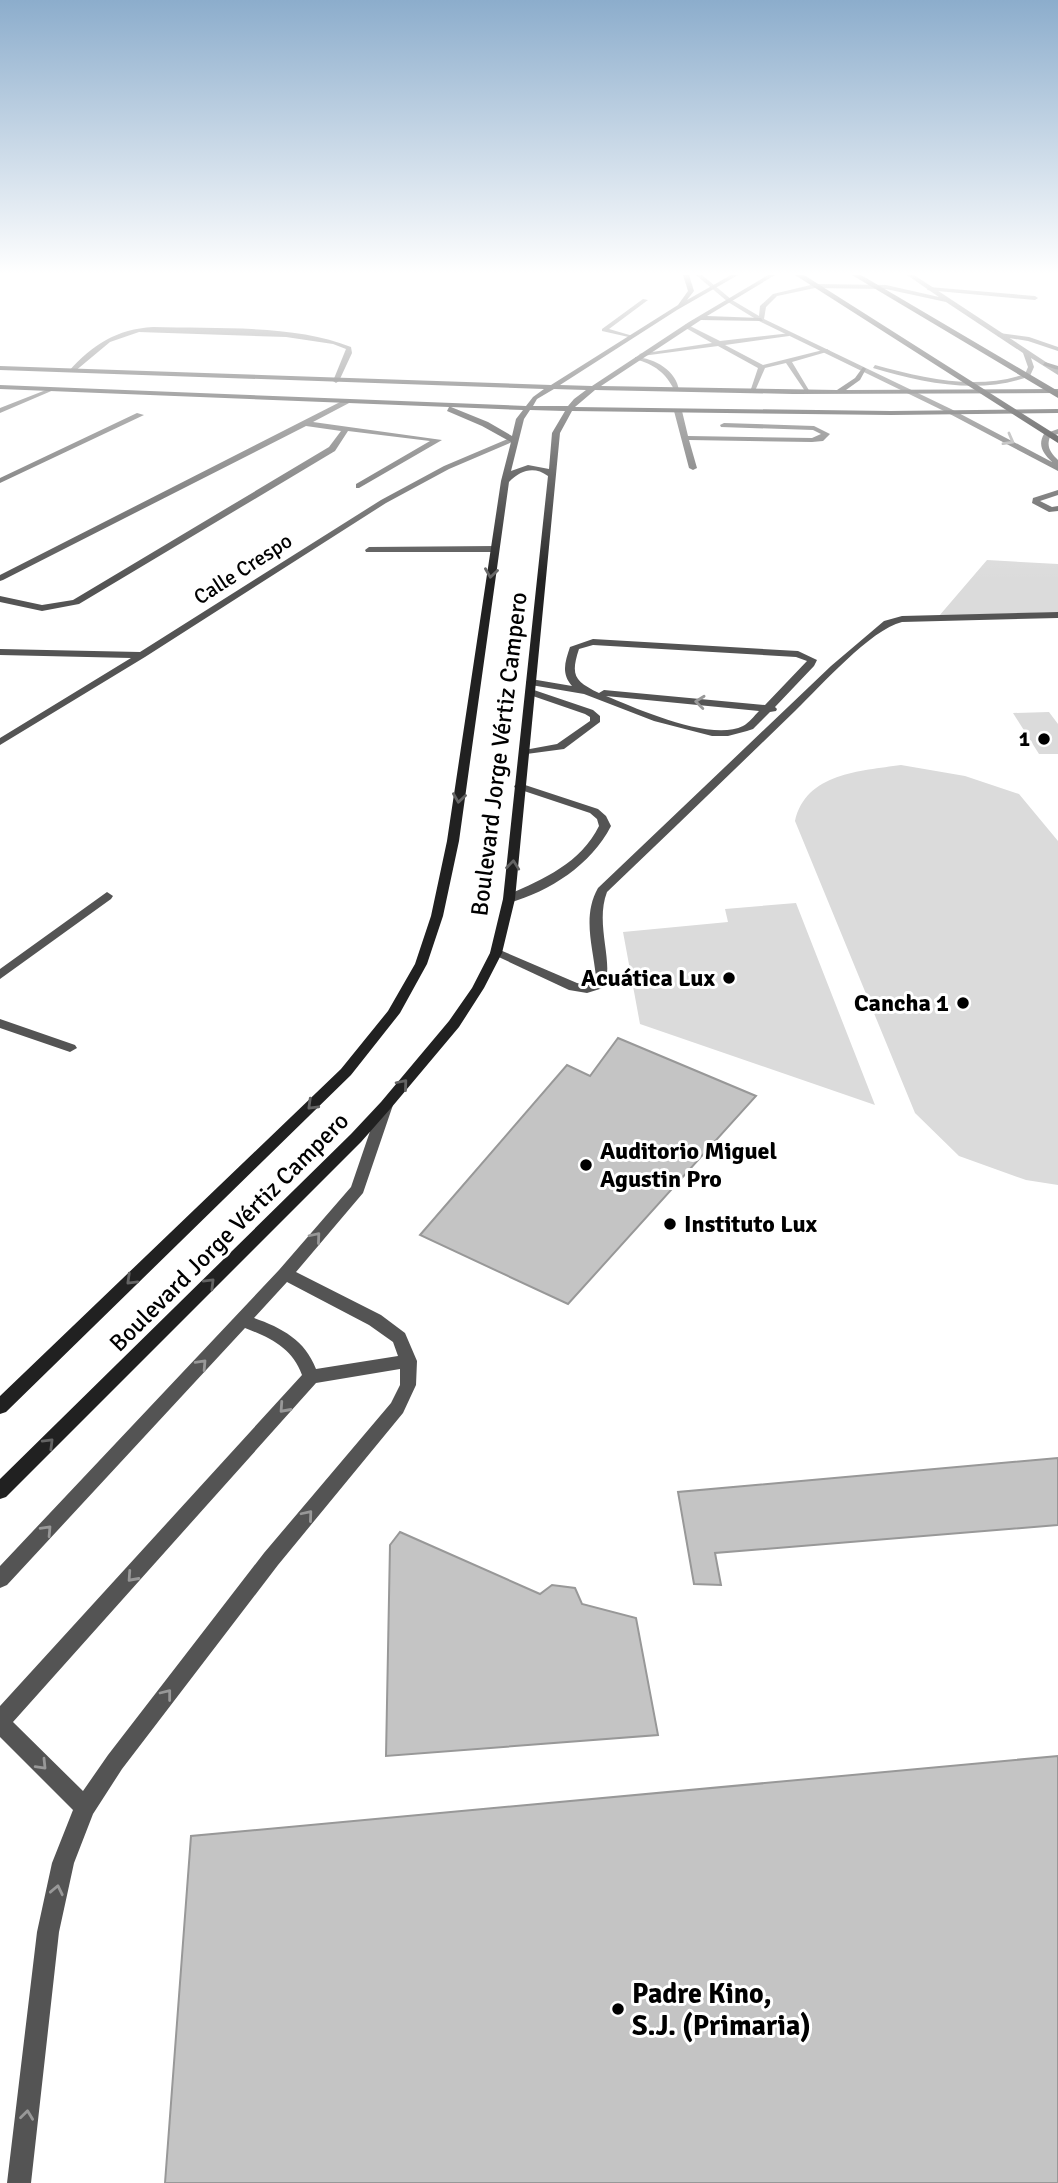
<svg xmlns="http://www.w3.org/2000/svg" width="1058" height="2183" viewBox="0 0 1058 2183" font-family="Signika,sans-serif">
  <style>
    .green { fill: #dbdbdb }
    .building { fill: #c4c4c4; stroke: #989898; stroke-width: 2 }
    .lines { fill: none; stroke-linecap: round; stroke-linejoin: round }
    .service { fill: #545454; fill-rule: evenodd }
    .minor { fill: #545454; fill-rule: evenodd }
    .tertiary { fill: #545454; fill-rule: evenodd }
    .secondary { fill: #212121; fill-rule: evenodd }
    .primary { fill: #000; fill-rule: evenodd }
    .oneway { stroke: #989898 }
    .oneway2 { stroke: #646464 }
    .poi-dot { fill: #000; stroke: #fff; stroke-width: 2.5 }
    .labels { text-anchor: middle; stroke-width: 6; stroke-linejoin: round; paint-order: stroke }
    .far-street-label { font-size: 21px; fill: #000; stroke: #fff }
    .far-poi-label { font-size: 21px; font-weight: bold; fill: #000; stroke: #fff; text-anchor: end }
    .street-label { font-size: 24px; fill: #000; stroke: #fff }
    .poi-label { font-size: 24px; font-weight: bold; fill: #000; stroke: #fff; text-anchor: end }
    .near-poi-label { font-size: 28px; font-weight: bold; fill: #000; stroke: #fff; text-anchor: start }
  </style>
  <rect width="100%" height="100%" fill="#fff"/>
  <path class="green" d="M987 560 1058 564V612L939 616Z
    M1049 712 1058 724V754H1039L1013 713Z
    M901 765 965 776 1019 794 1058 841V1185L1026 1180 959 1156 915 1113 795 821C806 773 860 771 901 765Z
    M796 903 875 1105 640 1024 623 932 728 922 725 909Z"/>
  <path class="building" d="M618 1038 756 1096 568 1304 420 1235 567 1065 590 1076Z
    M1058 1458V1525L715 1553 721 1585 694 1584 678 1492Z
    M400 1532 540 1594 552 1585 575 1588 582 1604 636 1618 658 1735 386 1756 390 1545Z
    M1058 1756V2183H165L191 1836Z"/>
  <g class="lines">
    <path class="service" d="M929 287 1035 296 1038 298 1035 300 927 290Z
      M643 299 648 300 609 329 633 336V338L602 331V329Z
      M686 324 720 341 791 333 789 336 725 345 763 365 827 349 830 351 792 362 810 392 807 394 786 363 765 368 755 391 750 392 758 368 718 346 642 356 639 354 712 343 684 327Z
      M153 327C213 329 296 324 351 347L352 353 339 381 336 383 333 381 346 349 333 344 286 337 139 332 110 342 74 372 69 371C92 345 117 329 153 327Z
      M999 333 1029 337 1058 347V351L1028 341 997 336Z
      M635 357C655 358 677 371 679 391H675C665 372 655 365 635 359Z
      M344 400 351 402 313 422 442 440 359 488H356V484L430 441 348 431 335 451 79 604 42 611 0 602V596L42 605 73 600 329 447 341 431 306 426 3 580 0 581V575Z
      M678 409 682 411 688 436 812 438 821 434 813 430 721 427 720 425 724 423 814 426 830 434 823 441 812 442 689 440 697 468 693 470 689 468 674 411Z
      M137 413 144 415 0 483V478Z
      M1058 490V495L1040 501 1052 507 1058 506V511L1049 512 1032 503 1033 498Z
      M369 547 495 546 499 549 495 552H366L365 550Z
      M1058 612V618L902 622C870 630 822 685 796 710 733 771 670 832 607 892 594 926 616 965 603 988L587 993 569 990 490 953 492 950H500L577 983 586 985 593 982 596 977C593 947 582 916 598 888L831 666 884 621 902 616Z
      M593 639 798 651 817 660 814 666 775 707 777 709 776 711 770 712 753 729 747 731 728 736H712L654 721 584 694 531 685 526 682 531 679 572 686C561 673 565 662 570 647ZM593 645 796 657 807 661 765 705 604 690 599 693C575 681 570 676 579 649ZM606 696 759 711C754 716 749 723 743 726 711 742 638 709 606 696Z
      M531 689 593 710 600 716V722L564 749 519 755V751L557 744 590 721V717L585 714 527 694V690Z
      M519 783 598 809 606 816 611 826C591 865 550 891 509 903L503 899 505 896C542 880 580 864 599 826L597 819 590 813 515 788 514 786Z
      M0 1019 75 1045 77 1048 70 1052 0 1028Z
      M386 1100 393 1105 363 1193 296 1272 381 1315 405 1333 417 1361 416 1385 403 1413 278 1565 122 1769 93 1814 74 1863 59 1932 31 2183H7L37 1932 52 1863 73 1810 0 1737V1706L302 1375C292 1348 271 1338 245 1328L7 1585 0 1588V1566L279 1270 351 1187 379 1105ZM287 1282 369 1325 393 1342 398 1356 316 1369C305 1340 282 1328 254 1318ZM400 1369V1385L391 1403 264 1553 108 1755 83 1791 13 1722 316 1383Z"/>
    <path class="minor" d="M51 388 56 389 0 413V408Z
      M510 438 517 440 449 469 386 503 145 657 0 745V738L131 658 0 655V649L140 652 381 500 444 466Z
      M107 892 113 896 111 899 0 979V969Z"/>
    <path class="tertiary" d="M696 275H702L732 300 759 316 760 306 773 294 815 284 886 285 939 297 907 275H914L1058 370V375L1031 358 1034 367 1030 376C980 395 923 383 873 368L875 365C923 378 977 391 1025 374L1028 367 1023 353 946 302 886 289 815 288 777 296 766 307 764 319 951 409 1052 462C1044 454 1037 446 1044 434L1058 429V434L1050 437C1046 447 1051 453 1058 460V471L946 412 759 321 728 302Z"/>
    <path class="secondary" d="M683 275H689L694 291 687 300 731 275H738L677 310 560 385 592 386 689 322 768 275H775L707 316 761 318 763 321 701 320 601 386 837 390 855 378 863 367 866 369 860 380 846 390 1058 389V393L793 394 595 390 575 407 891 411 1058 409V413L891 415 572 411 560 433 515 899 502 953 484 988 459 1027 391 1108 361 1142 6 1497 0 1499V1479L351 1134 381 1102 449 1021 472 988 490 953 503 899 548 476C534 466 521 470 509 482L459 841 443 916 427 964 400 1013 351 1075 6 1412 0 1414V1396L341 1069 388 1011 415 964 431 916 447 841 501 481 511 442 482 426 447 411 449 407 0 389V385L526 406 533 397 544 389 0 370V366L551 385 678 305 688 291ZM554 389 586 390 574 399 568 406H533L537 399ZM451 407 523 410 516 419 512 436 488 422ZM530 410 565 411 552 433 549 469 528 465 511 471 524 419Z
      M1045 362 1058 366V370L1043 365Z"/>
    <path class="primary" d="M795 275H804L1058 436V443Z
      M852 275H861L1058 391V398Z"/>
  </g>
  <defs><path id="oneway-chevron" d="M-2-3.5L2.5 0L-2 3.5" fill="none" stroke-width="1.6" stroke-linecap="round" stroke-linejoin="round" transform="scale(1.75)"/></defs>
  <g class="oneway">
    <use href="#oneway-chevron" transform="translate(1009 440) rotate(29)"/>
    <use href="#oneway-chevron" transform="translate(700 702) rotate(-174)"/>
    <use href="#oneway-chevron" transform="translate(316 1237) rotate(-50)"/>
    <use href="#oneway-chevron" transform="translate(202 1364) rotate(-47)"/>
    <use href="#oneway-chevron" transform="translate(284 1408) rotate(132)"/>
    <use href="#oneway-chevron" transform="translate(308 1515) rotate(-50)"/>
    <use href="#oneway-chevron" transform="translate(47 1530) rotate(-47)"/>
    <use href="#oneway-chevron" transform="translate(132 1577) rotate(132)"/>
    <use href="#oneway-chevron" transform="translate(167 1694) rotate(-52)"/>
    <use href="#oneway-chevron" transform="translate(42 1765) rotate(46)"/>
    <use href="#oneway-chevron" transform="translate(57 1890) rotate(-78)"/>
    <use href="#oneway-chevron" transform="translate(27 2115) rotate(-83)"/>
  </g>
  <g class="oneway2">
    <use href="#oneway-chevron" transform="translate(491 573) rotate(98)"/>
    <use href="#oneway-chevron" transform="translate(459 798) rotate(98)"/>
    <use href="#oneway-chevron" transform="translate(513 865) rotate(-84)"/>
    <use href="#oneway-chevron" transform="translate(403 1084) rotate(-50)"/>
    <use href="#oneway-chevron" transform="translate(312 1105) rotate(136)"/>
    <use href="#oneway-chevron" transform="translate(131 1280) rotate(136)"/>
    <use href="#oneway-chevron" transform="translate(210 1283) rotate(-45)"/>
    <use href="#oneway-chevron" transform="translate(49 1443) rotate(-45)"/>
  </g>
  <linearGradient id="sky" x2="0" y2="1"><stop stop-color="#8cadcc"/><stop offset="0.47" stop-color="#fff"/><stop offset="1" stop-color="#fff" stop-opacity="0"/></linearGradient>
  <rect width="1058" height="581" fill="url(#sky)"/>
  <g class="poi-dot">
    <circle cx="1044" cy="739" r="7"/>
    <circle cx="729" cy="978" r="7"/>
    <circle cx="963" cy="1003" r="7"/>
    <circle cx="586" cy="1165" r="7"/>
    <circle cx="670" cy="1224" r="7"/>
    <circle cx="618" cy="2009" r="7"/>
  </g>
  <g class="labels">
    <g class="far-street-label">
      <text transform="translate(243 569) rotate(-33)" y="7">Calle Crespo</text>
    </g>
    <g class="far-poi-label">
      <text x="1030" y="746">1</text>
    </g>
    <g class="street-label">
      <text transform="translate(499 754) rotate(-83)" y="8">Boulevard Jorge Vértiz Campero</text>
      <text transform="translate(229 1232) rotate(-45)" y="8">Boulevard Jorge Vértiz Campero</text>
    </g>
    <g class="poi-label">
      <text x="715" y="986">Acuática Lux</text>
      <text x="949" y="1011">Cancha 1</text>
      <text x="600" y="1159" text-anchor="start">Auditorio Miguel<tspan x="600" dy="28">Agustin Pro</tspan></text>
      <text x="684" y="1232" text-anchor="start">Instituto Lux</text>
    </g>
    <g class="near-poi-label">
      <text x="632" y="2003">Padre Kino,<tspan x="632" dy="32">S.J. (Primaria)</tspan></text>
    </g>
  </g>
</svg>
